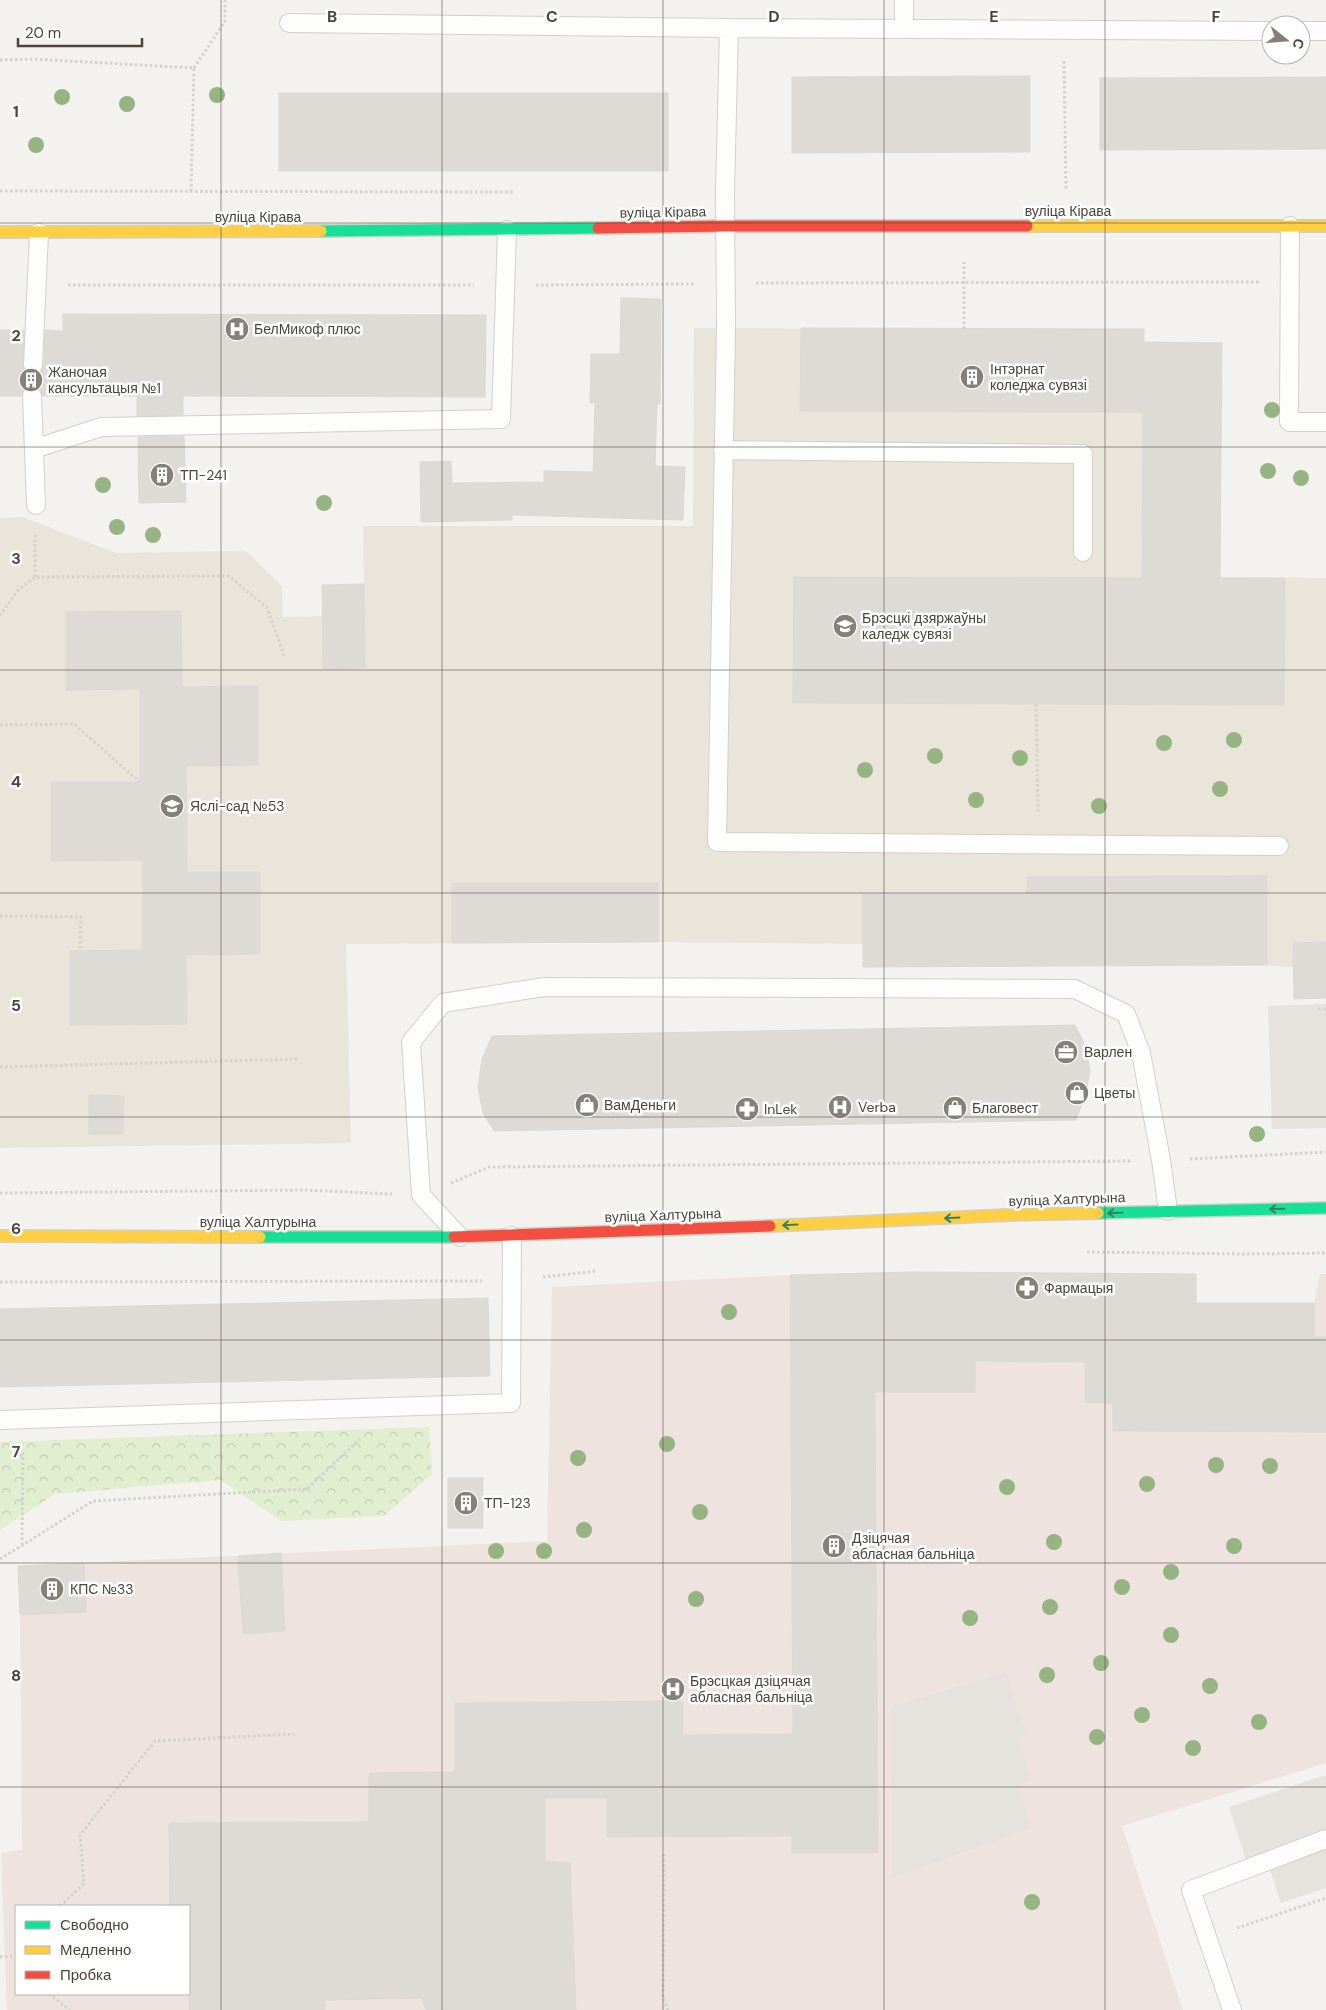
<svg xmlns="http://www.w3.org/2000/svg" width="1326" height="2010" viewBox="0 0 1326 2010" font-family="'DM Sans',sans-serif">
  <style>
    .education { fill: #eae5da }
    .medical { fill: #eee3df; fill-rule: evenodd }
    .forest { fill: url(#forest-crowns) }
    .parking { fill: #e6e3df }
    .building { fill: #dedbd6; stroke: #dcd9d4 }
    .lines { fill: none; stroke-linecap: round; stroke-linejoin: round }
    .lane-casing { stroke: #d2d0cb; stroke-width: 20 }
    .fast-casing { stroke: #d3cfc5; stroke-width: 14 }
    .slow-casing { stroke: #d3cfc5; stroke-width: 14 }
    .jam-casing { stroke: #d3cfc5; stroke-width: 14 }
    .path { stroke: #d3d2cc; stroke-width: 3; stroke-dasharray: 2.5 2.5; stroke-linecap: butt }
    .lane { stroke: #fdfdfc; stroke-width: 18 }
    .fast { stroke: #16e098; stroke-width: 11 }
    .slow { stroke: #ffcf43; stroke-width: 11 }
    .jam { stroke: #f24e42; stroke-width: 11 }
    .tree { fill: #96b382 }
    .oneway { stroke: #36825f }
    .grid { fill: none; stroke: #4b4439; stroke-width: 1; stroke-opacity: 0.55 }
    .labels { text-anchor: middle; stroke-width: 5; stroke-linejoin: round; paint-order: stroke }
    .street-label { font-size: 14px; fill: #4b4439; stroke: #fff }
    .poi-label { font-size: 14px; fill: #4b4439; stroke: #fff; text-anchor: start }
    .grid-label { font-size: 16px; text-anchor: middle; font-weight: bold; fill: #4b4439; stroke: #fff; stroke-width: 5; stroke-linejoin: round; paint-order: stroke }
  </style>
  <defs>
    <pattern id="forest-crowns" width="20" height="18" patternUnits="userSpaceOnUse" patternTransform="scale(1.25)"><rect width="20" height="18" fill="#e1eecf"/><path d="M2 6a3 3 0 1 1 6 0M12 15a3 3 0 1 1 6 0" fill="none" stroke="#c3cdb2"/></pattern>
  </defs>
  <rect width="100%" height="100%" fill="#f4f2ee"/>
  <path class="education" d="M694 328 964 329 1144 342 1222 343 1220 577 1326 578V942L1293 943V967L863 944 658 942 346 944 351 1143 0 1148V518L23 517 116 553 246 551 282 586 283 617 322 616 323 669 365 668 363 526H693Z"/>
  <path class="medical" d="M915 1272 1196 1274 1197 1303H1314L1320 1274H1326V1763L1122 1826 1183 2010H7L1 1853 22 1850 20 1615 18 1566 547 1541 552 1287 790 1275ZM16 1906H189V1994H16Z"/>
  <path class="forest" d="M429 1427 432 1474 384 1516 281 1521 221 1480 55 1494 0 1530V1442Z"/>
  <path class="parking" d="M1326 1004V1128L1272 1129 1268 1006Z
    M1006 1672 1027 1734 1018 1737 1031 1780 1018 1785 1031 1828 892 1878 891 1707Z
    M1326 1775V1888L1281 1903 1269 1867 1250 1873 1229 1807Z"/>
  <path class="building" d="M1030 76V152L792 153V77Z
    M1326 77V149L1100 150V78Z
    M279 93H668V171H279Z
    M621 298 661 299 660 404H657L655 466 685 467 683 520 512 515V520L421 522 420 462 451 461 452 483 544 482V471L593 472 595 403H590L591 354H620Z
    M63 314 486 315 485 397 183 396V415L137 416V396H43L41 390 32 385 26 387 21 396H0V330H24L23 369 28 374 37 375 42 371 44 365 45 330 63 331Z
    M801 328 1144 329V342L1222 343 1220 578H1285L1284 705 793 703 794 577 1142 578 1143 412 800 411Z
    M184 436 186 502 139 503 138 437Z
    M364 584 365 668 323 669 322 585Z
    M181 611 182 687 258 686V765L186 766 187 872H260V954L186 955 187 1024 70 1025V951L143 950V860L51 861V782H140V689L66 690V612Z
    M1267 876V965L863 967V894H1027V877Z
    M452 883H658V942L452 943Z
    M1326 942V998L1294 999 1293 943Z
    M1075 1025 1085 1045 1090 1071 1085 1096 1076 1120 494 1131 483 1113 478 1088 482 1059 492 1036Z
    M89 1095 124 1096 123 1134H89Z
    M915 1272 1196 1274V1303H1314V1337H1326V1432L1113 1431V1403H1085V1362L975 1361V1392H875L878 1853H792V1836L607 1837V1798H545V1861L570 1863 576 2010H426L421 1998 325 2000V2010H189V1906H170L169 1823 369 1822V1773L455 1772V1703L683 1701V1735L793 1734 790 1275Z
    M488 1298 490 1376 0 1387V1309Z
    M448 1478H483V1528H448Z
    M281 1553 285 1631 243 1634 238 1556Z
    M84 1563 86 1612 20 1615 18 1566Z"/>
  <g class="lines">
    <g class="lane-casing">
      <path id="lane" d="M904 0V29
        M289 23 729 28 725 193 726 328 717 842 1279 846
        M729 28 1271 31
        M1301 31H1326
        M1290 226 1289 422H1326
        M33 365 39 233
        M32 396 36 505
        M34 449 101 427 501 419 507 230
        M723 450 1083 454V552
        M460 1237 421 1195 411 1042 443 1003 544 987 1075 989 1126 1014 1141 1053 1161 1160 1168 1211
        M0 1420 511 1403 512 1236
        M1232 2010 1191 1890 1326 1839"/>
    </g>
    <g class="fast-casing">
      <path id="fast" d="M321 231 598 228
        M1098 1213 1326 1208
        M260 1237H454"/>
    </g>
    <g class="slow-casing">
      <path id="slow" d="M1027 226H1326
        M0 232 321 231
        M770 1226 1008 1215 1098 1213
        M0 1236 260 1237"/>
    </g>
    <g class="jam-casing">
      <path id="jam" d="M598 228 725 226H1027
        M454 1237 770 1226"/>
    </g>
    <path class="path" d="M0 60 32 59 194 68 191 191
      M1064 61 1066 190
      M194 68 225 21V0
      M0 191 513 192
      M756 283 1259 282
      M68 285H474
      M536 285 694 284
      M964 329V262
      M35 577V535
      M0 616 17 591 35 577 229 576 267 608 285 658
      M1036 704 1038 813
      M0 725 74 724 140 782
      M0 916 81 917 80 951
      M1318 1009H1326
      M0 1067 298 1059
      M1190 1159 1326 1152
      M451 1183 489 1167 1131 1161
      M0 1193 305 1190 392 1194
      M1087 1252 1244 1254 1326 1253
      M543 1277 596 1271
      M0 1282 482 1281
      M22 1545 23 1451
      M0 1559 93 1501 307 1489 360 1439
      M664 1854 663 1996 668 2010
      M60 1906 84 1884 80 1835 155 1741 294 1734
      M1237 1928 1326 1898
      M0 1957 16 1956
      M49 1994 70 2010"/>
    <use href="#lane" class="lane"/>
    <use href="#fast" class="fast"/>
    <use href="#slow" class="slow"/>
    <use href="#jam" class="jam"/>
  </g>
  <g class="tree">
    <circle cx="217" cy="95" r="8"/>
    <circle cx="62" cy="97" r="8"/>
    <circle cx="127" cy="104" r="8"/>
    <circle cx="36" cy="145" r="8"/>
    <circle cx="1272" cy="410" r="8"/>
    <circle cx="1268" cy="471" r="8"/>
    <circle cx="1301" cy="478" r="8"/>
    <circle cx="103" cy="485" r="8"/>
    <circle cx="324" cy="503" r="8"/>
    <circle cx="117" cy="527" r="8"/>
    <circle cx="153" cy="535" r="8"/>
    <circle cx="1234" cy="740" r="8"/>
    <circle cx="1164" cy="743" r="8"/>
    <circle cx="935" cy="756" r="8"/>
    <circle cx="1020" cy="758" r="8"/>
    <circle cx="865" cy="770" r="8"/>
    <circle cx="1220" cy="789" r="8"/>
    <circle cx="976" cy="800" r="8"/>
    <circle cx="1099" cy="806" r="8"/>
    <circle cx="1257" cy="1134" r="8"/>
    <circle cx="729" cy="1312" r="8"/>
    <circle cx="667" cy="1444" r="8"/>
    <circle cx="578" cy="1458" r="8"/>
    <circle cx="1216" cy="1465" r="8"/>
    <circle cx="1270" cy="1466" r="8"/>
    <circle cx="1147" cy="1484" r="8"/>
    <circle cx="1007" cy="1487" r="8"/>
    <circle cx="700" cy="1512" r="8"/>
    <circle cx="584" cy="1530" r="8"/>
    <circle cx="1054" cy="1542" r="8"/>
    <circle cx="1234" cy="1546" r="8"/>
    <circle cx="496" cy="1551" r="8"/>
    <circle cx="544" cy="1551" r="8"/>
    <circle cx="1171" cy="1572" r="8"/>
    <circle cx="1122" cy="1587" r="8"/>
    <circle cx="696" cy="1599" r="8"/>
    <circle cx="1050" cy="1607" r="8"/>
    <circle cx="970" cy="1618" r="8"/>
    <circle cx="1171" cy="1635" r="8"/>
    <circle cx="1101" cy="1663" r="8"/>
    <circle cx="1047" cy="1675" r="8"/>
    <circle cx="1210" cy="1686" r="8"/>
    <circle cx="1142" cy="1715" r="8"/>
    <circle cx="1259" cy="1722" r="8"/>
    <circle cx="1097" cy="1737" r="8"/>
    <circle cx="1193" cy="1748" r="8"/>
    <circle cx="1032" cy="1902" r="8"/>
  </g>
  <defs><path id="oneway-shaft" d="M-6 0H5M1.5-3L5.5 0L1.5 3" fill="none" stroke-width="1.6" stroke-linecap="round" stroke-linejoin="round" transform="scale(1.25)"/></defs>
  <g class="oneway">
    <use href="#oneway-shaft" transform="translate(1277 1209) rotate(179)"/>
    <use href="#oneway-shaft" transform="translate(1115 1213) rotate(179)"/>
    <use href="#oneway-shaft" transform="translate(952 1218) rotate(177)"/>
    <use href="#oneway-shaft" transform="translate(790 1225) rotate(177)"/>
  </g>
  <path class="grid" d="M221 0V2010M442 0V2010M663 0V2010M884 0V2010M1105 0V2010M0 223H1326M0 447H1326M0 670H1326M0 893H1326M0 1117H1326M0 1340H1326M0 1563H1326M0 1787H1326"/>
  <defs>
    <g id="hospital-disc" transform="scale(1.25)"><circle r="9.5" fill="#868178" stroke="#fff"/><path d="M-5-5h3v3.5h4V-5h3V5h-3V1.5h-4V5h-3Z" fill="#fff"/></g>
    <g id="building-disc" transform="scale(1.25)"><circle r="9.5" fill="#868178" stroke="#fff"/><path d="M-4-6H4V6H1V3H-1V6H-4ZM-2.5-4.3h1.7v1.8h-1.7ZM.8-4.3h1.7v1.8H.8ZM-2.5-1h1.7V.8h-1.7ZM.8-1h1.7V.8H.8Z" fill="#fff"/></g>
    <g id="university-disc" transform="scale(1.25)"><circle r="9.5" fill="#868178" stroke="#fff"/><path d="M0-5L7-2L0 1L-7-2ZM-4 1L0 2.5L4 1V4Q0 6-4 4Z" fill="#fff"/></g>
    <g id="school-disc" transform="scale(1.25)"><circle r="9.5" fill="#868178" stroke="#fff"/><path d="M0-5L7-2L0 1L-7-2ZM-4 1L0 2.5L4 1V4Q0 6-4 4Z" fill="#fff"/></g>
    <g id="office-disc" transform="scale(1.25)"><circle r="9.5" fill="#868178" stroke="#fff"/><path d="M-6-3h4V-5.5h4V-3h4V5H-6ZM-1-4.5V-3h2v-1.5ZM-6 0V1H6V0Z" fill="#fff"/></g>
    <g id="shop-disc" transform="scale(1.25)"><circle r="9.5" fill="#868178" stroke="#fff"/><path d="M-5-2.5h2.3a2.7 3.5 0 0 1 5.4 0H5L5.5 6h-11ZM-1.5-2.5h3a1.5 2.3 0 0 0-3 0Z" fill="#fff"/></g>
    <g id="pharmacy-disc" transform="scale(1.25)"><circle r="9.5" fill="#868178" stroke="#fff"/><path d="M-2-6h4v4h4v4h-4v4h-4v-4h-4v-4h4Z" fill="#fff"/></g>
  </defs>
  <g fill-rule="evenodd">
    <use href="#hospital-disc" x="237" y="329"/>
    <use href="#building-disc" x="972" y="377"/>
    <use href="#building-disc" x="31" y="380"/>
    <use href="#building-disc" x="162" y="475"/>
    <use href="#university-disc" x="845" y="626"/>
    <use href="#school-disc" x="172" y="806"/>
    <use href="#office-disc" x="1066" y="1052"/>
    <use href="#shop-disc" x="1077" y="1093"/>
    <use href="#shop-disc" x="587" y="1105"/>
    <use href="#hospital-disc" x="840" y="1107"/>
    <use href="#shop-disc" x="955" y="1108"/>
    <use href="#pharmacy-disc" x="747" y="1109"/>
    <use href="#pharmacy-disc" x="1027" y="1288"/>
    <use href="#building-disc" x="466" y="1503"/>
    <use href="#building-disc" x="834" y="1546"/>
    <use href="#building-disc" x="52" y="1589"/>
    <use href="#hospital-disc" x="673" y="1689"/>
  </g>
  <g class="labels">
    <g class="street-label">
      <text x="1068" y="216">вуліца Кірава</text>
      <text transform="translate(663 212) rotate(-1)" y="5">вуліца Кірава</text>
      <text x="258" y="222">вуліца Кірава</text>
      <text transform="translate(1067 1199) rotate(-2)" y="5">вуліца Халтурына</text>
      <text transform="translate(663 1215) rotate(-2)" y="5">вуліца Халтурына</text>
      <text x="258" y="1227">вуліца Халтурына</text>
    </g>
    <g class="poi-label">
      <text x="254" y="334">БелМикоф плюс</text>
      <text x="990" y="374">Інтэрнат<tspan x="990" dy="16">коледжа сувязі</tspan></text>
      <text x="48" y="377">Жаночая<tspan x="48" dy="16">кансультацыя №1</tspan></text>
      <text x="180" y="480">ТП-241</text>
      <text x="862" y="623">Брэсцкі дзяржаўны<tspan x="862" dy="16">каледж сувязі</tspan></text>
      <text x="190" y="811">Яслі-сад №53</text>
      <text x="1084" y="1057">Варлен</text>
      <text x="1094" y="1098">Цветы</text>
      <text x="604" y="1110">ВамДеньги</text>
      <text x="858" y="1112">Verba</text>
      <text x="972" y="1113">Благовест</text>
      <text x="764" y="1114">InLek</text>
      <text x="1044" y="1293">Фармацыя</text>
      <text x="484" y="1508">ТП-123</text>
      <text x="852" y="1543">Дзіцячая<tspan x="852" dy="16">абласная бальніца</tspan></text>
      <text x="70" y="1594">КПС №33</text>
      <text x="690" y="1686">Брэсцкая дзіцячая<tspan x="690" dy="16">абласная бальніца</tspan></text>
    </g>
  </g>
  <g class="grid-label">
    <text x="332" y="22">B</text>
    <text x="552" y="22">C</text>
    <text x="774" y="22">D</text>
    <text x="994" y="22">E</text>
    <text x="1216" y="22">F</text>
    <text x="16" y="117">1</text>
    <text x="16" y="341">2</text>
    <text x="16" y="564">3</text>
    <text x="16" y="787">4</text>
    <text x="16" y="1011">5</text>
    <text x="16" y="1234">6</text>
    <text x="16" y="1457">7</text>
    <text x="16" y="1681">8</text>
  </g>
  <rect x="15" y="1905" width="175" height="90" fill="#ffffff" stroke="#b7b4b0"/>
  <rect x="25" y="1921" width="25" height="8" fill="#16e098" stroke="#b7b4b0"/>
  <text x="60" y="1930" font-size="15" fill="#4b4439">Свободно</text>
  <rect x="25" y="1946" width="25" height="8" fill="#ffcf43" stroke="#b7b4b0"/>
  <text x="60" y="1955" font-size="15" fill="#4b4439">Медленно</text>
  <rect x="25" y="1971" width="25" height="8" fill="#f24e42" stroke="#b7b4b0"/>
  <text x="60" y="1980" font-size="15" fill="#4b4439">Пробка</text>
  <g transform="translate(1286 40) rotate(107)"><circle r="24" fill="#ffffff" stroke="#b7b4b0"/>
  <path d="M0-4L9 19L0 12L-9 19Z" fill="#868178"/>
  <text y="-8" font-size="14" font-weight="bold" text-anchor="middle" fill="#4b4439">С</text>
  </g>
  <path d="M18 38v8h124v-8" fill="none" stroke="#4b4439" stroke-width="2.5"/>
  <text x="25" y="38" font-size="15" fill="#4b4439" stroke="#ffffff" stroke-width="4" paint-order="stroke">20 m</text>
</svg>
